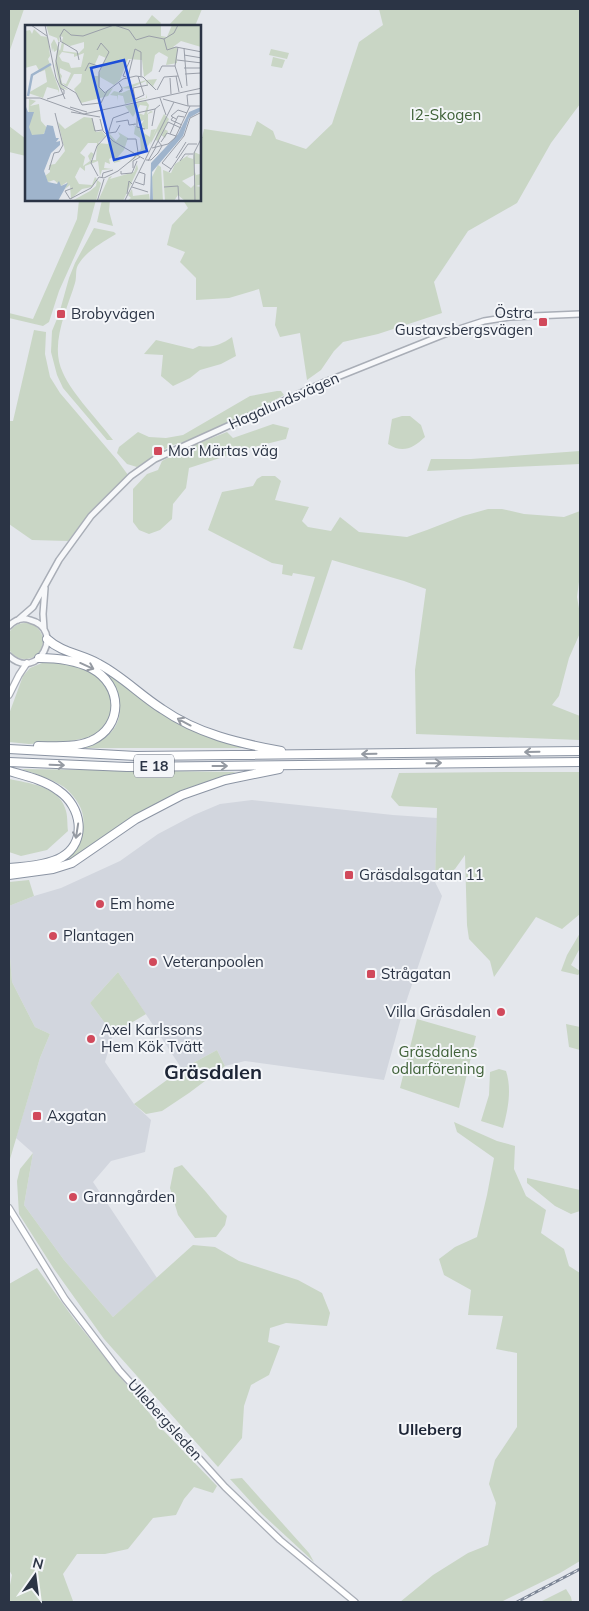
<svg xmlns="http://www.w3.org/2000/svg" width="589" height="1611" viewBox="0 0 589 1611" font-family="Mulish,sans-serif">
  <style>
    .built { fill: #d2d6de }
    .green { fill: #c9d6c5 }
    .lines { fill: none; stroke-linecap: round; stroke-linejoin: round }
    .tertiary-casing { stroke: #a9aeb7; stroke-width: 8 }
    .secondary-casing { stroke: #a9aeb7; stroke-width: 8 }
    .motorway-casing { stroke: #8b94a3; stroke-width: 10 }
    .tertiary { stroke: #f7f8fa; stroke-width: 5 }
    .secondary { stroke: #fff; stroke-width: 5.5 }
    .motorway { stroke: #fff; stroke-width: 8 }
    .rail-casing { stroke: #7d8696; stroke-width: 3 }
    .rail { stroke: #f4f6f9; stroke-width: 1; stroke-dasharray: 4; stroke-linecap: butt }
    .oneway { stroke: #959aa2 }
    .poi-dot { fill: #d1495b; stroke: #f4f6f9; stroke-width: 2 }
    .labels { text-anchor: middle; stroke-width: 4; stroke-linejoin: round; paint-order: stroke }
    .shield { fill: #f4f6f9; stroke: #676e7b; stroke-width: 1 }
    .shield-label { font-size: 14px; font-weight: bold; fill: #2b3445 }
    .park-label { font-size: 15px; fill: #3f6138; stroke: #f4f6f9 }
    .poi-label { font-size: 15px; fill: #2b3445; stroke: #f4f6f9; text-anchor: start }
    .street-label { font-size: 15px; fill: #2b3445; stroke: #f4f6f9 }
    .neighbourhood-label { font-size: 16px; font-weight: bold; fill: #1d2536; stroke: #f4f6f9 }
    .district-label { font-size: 20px; font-weight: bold; fill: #1d2536; stroke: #f4f6f9 }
    .inset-river { fill: none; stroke: #9fb4cc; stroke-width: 2.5 }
    .inset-road { fill: none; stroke: #9a9fa9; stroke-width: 1 }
    .view { fill: #1d4ed8; fill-opacity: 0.15; stroke: #1d4ed8; stroke-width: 2.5 }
    .inset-edge { fill: none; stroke: #2b3445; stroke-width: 2.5 }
  </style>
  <rect width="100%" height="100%" fill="#e4e7ec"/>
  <path class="built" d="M252 800 393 815 437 818 435 882 442 896 403 1011 384 1080 245 1061 225 1066 217 1050 182 1069 118 972 90 1003 113 1034 105 1062 134 1104 151 1120 145 1152 111 1161 93 1182 157 1278 113 1317 64 1260 24 1205 33 1153 16 1138 40 1058 50 1034 35 1027 12 982 9 945V906L34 896 61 888 120 861 158 834 194 815 220 804Z"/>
  <path class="green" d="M9 9H24L9 53Z
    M184 9H202L195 26H168Z
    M379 9H580V104L551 143 517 203 468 231 434 282 442 313 378 334 343 342 334 351 321 370 307 380 300 333 280 337 275 325 277 307H263L259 289 229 298 196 300V278L180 262 185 252 167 245 172 225 188 208 183 200H200V146L204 129 251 136 257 121 273 131 276 139 306 149 332 124 359 42 383 25Z
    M152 15 161 23 159 26H144Z
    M271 49 289 53 287 59 269 55Z
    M273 57 285 60 282 68 271 66Z
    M9 126 26 139V156L9 152Z
    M79 200H96L90 222 59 291 49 322 43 326 9 318V313L33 319 77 219Z
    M102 200H110L109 211 113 226 97 222Z
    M94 228 114 232 116 234C102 243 87 250 78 265 75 270 77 277 75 283 67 310 49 345 63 373 73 395 98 420 113 440H107L63 388 57 375 51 352 52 331 59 314 69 278 75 263Z
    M34 330 46 332 45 354 50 377 60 393 117 460 128 475 89 514 68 541 32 540 9 524V421H13Z
    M232 337 236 356 221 364 200 370 190 378 173 386 161 376 163 355 144 354 156 340 193 349 199 346C212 348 221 345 232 337Z
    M277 391H281L284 395 264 406 187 441 170 446 137 467 127 464 117 453 119 447 138 432 149 437 166 438 183 435 250 396Z
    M402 416H410L421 425 425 437C413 448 403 454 388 444L392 419Z
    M273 424 289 428 286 439 254 447 189 468 186 488 173 504 172 519 160 530 149 534 139 530 133 522V489L147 474 158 470 162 461 184 449 227 432 233 438Z
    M580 451V464L427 471 431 459H471Z
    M262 476H275L281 481 275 500 309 507 302 521 308 527 331 531 340 517 359 532 407 537 427 530 463 516 488 509H502L524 514 564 517 580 511V574L577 597 580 614V633L569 658 559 696 552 705 580 716V740L416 734 415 670 426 589 404 581 332 560 302 650 293 648 315 577 293 573 292 576 282 574 283 565 272 563 208 530 222 492 253 486 257 479Z
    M7 641a18 18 0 1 1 36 0a18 18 0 1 1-36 0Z
    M63 661 83 667 102 678 114 704 112 716 105 727 91 737 65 742 29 744 9 742V714L23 676 30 668 42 663Z
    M110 673C135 693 160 715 189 729 207 738 225 743 244 748H80C86 746 93 744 99 741 127 727 124 696 107 674Z
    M22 769 236 772 182 790 157 803 78 856 50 868V865C56 863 63 861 68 858 79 850 85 830 83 816 82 806 72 793 64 787 52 779 35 774 22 769Z
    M505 772H580V914L562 929 536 917 494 977 490 961 469 939 467 925 465 855 455 869 435 882 437 808 399 806 391 797 399 773Z
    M9 779C28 783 58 786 65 808 68 815 67 824 68 831L47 850 21 856 9 852Z
    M29 880 34 896 9 906V882Z
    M580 933V948L571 965 580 971V973L578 975 561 971 567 955Z
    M9 945 12 982 35 1027 50 1034 40 1058 10 1159H9Z
    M118 972 146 1014 113 1034 90 1003Z
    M417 1019 476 1036 459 1108 400 1088Z
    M566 1024 580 1027V1050L569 1047Z
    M217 1050 225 1066 189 1093 162 1111 146 1114 134 1104 182 1069Z
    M499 1069 506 1071C512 1089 508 1110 503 1128L481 1121 489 1095 490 1072Z
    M454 1122 497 1141 515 1146 514 1169 526 1196 546 1210 541 1233 564 1249 569 1266 580 1273V1561L560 1573 501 1602H400L433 1575 468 1553 488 1545 496 1503 489 1484 495 1460 517 1427V1353L496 1349 503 1316 468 1315 471 1290 444 1275 439 1259 455 1247 477 1237 487 1195 494 1158 457 1132Z
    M33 1153 24 1205 64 1260 113 1317 193 1245 215 1247 239 1261 298 1280 322 1293 330 1313 327 1326 286 1323 270 1328 268 1342 280 1346 269 1375 251 1385 244 1406 242 1438 218 1467 104 1339 54 1269 19 1214 17 1181 20 1169Z
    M182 1165 206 1192 220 1209 227 1216 225 1225 216 1237 195 1238 178 1215 170 1188 174 1168Z
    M527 1178 580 1190V1211L571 1214 555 1206 527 1183Z
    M37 1268 74 1319 162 1429 217 1486 213 1493 194 1487 184 1499 176 1515 153 1518 128 1549 105 1554H77L63 1574 73 1601 9 1602V1590L12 1575 9 1570V1284Z
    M242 1478 309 1553 314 1562 262 1514 230 1479Z
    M566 1589 571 1597 572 1602H540Z"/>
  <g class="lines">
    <g class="tertiary-casing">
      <path id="tertiary" d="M18 620 33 607 59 560 91 516 131 476 155 459 325 382 450 332 484 321 510 317 580 314
        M9 626C15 620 22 617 30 620 66 629 38 683 9 656
        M44 629 43 614 45 588"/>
    </g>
    <g class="secondary-casing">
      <path id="secondary" d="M9 695 19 675 27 663
        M9 1208 65 1299 119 1370 225 1487 280 1540 355 1602"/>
    </g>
    <g class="motorway-casing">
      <path id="motorway" d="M47 639C62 653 82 654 99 664 122 676 140 695 162 709 198 734 238 743 281 751
        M38 746C55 746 74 748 91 741 124 726 123 685 91 668 75 660 57 658 39 658
        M9 749 136 756 580 751
        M9 762 127 767 580 762
        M9 771C26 776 45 780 59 791 81 806 88 841 62 857 49 865 24 867 9 868
        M9 875 53 869 72 863 136 819 182 795 225 780 279 769"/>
    </g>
    <use href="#tertiary" class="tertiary"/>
    <use href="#secondary" class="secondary"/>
    <use href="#motorway" class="motorway"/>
    <g class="rail-casing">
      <path id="rail" d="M517 1602 580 1569"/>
    </g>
    <use href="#rail" class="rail"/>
  </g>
  <defs><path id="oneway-shaft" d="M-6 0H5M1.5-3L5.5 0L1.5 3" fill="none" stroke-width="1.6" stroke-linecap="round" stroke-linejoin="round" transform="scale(1.25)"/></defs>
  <g class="oneway">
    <use href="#oneway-shaft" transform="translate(87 666) rotate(24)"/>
    <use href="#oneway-shaft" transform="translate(184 722) rotate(-152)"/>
    <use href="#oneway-shaft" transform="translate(532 752) rotate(179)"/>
    <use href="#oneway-shaft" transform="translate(369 754) rotate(179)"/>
    <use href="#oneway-shaft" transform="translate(434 763) rotate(-1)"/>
    <use href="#oneway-shaft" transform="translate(57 765) rotate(2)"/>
    <use href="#oneway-shaft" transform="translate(220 766)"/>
    <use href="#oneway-shaft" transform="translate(77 831) rotate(99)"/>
  </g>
  <g class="poi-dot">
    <rect x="56" y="309" width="10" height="10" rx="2.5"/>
    <rect x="538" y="317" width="10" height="10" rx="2.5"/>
    <rect x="153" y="446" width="10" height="10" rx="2.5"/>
    <rect x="344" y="870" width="10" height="10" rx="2.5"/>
    <circle cx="100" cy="904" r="5"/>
    <circle cx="53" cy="936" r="5"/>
    <circle cx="153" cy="962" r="5"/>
    <rect x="366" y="969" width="10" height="10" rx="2.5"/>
    <circle cx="501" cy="1012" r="5"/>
    <circle cx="91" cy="1039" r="5"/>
    <rect x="32" y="1111" width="10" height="10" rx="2.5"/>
    <circle cx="73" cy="1197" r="5"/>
  </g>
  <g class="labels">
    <rect class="shield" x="134" y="754.5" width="40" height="23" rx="4"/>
    <g class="shield-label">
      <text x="154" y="771">E 18</text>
    </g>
    <g class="park-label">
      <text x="446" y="120">I2-Skogen</text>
      <text x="438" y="1057">Gräsdalens<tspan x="438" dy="17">odlarförening</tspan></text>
    </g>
    <g class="poi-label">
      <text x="533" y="318" text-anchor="end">Östra<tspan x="533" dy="17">Gustavsbergsvägen</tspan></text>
      <text x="71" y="319">Brobyvägen</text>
      <text x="168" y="456">Mor Märtas väg</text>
      <text x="359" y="880">Gräsdalsgatan 11</text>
      <text x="110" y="909">Em home</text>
      <text x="63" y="941">Plantagen</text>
      <text x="163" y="967">Veteranpoolen</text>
      <text x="381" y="979">Strågatan</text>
      <text x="491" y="1017" text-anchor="end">Villa Gräsdalen</text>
      <text x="101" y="1035">Axel Karlssons<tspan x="101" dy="17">Hem Kök Tvätt</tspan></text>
      <text x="47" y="1121">Axgatan</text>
      <text x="83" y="1202">Granngården</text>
    </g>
    <g class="street-label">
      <text transform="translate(284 401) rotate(-24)" y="5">Hagalundsvägen</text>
      <text transform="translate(165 1420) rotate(48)" y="5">Ullebergsleden</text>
    </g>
    <g class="neighbourhood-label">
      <text x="430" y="1435">Ulleberg</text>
    </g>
    <g class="district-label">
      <text x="213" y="1079">Gräsdalen</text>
    </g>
  </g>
  <g transform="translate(25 25)">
    <rect width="176" height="176" fill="#e4e7ec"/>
    <path d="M21 0H136V11L142 12 147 0H176V22L156 16 148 22H152V38L141 40 143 32 134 27 130 30 127 46 119 52 117 35 103 34 95 55 89 60 75 52 74 62 79 67 88 63 83 71 56 78 49 64 56 57 57 49H49L42 62 37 58 41 59 46 48 35 43V48L37 51 36 54 38 61 43 65 35 63 30 40 32 25 29 27 28 23 27 27 26 19 29 14 35 26 38 12 35 11 34 18 32 13 24 10ZM59 17V23L54 28 38 26 39 19 45 21ZM37 27 49 29V32L59 28 56 42 46 43 44 38 37 36 34 31ZM74 30 81 33 73 51H70L66 48ZM9 4 16 11 23 12 25 31 23 34 34 64V68L33 65 22 62 18 73 3 68 22 57 20 45 15 47 11 40 0 43V6L5 5 7 9ZM132 54 128 61 131 65 123 58 122 61 121 56 106 63 108 75 121 73 122 69V73L100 79 98 71 93 70 92 76V71L85 70 89 66 97 68 106 64 97 63 121 55ZM4 74 11 76 5 81 14 79 16 96 22 103 18 110 9 113 3 109ZM121 76 124 80 122 89 126 86 128 87 123 89V104L114 105 125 112 126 105 131 104 127 113 139 89 144 94 139 104 143 106 140 113 136 110 133 116 130 115 133 105 125 120 126 116 121 124 103 139 116 124 115 113 109 109 110 102 108 100 110 97 109 101 119 103 116 100 119 95 115 97 113 93 116 92 112 90 113 88 119 90 122 81 115 80 108 92 100 81ZM59 92 67 93 71 107 77 106 81 111 73 118 83 119 86 115 84 110V108L91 116 95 111 93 107 103 113 99 125 91 134 96 136 89 138 88 132 84 134 85 139 80 137 79 143 88 144 77 145 75 151 73 136 60 141V146L55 142 50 152 54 159 67 160 70 152 72 154 67 162 57 164 46 174 45 160 40 164 42 157 36 161 29 155 23 157 20 151 25 147 24 140 30 139 40 126 33 97 40 104ZM63 118H72L71 135H66L69 129 66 127 63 131 65 136 58 141 60 132 55 128ZM169 127 176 130 177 159 171 161 176 162V176H160L153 170 149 176H140L138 145 146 148 150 139 165 129 162 132 168 134ZM169 139H175V149L171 150 170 147V159L166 163 157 156 169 150ZM112 139 113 144 98 176H73L84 152 87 151 85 154 109 147ZM133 140 136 142 138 176H128L127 152ZM72 155 76 158 71 176 45 177 65 166 71 161ZM107 164 108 171 124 169 125 176 100 177 106 173 103 170Z" fill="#c9d6c5" fill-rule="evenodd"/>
    <path d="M1 82 3 87H9L4 102 7 110 19 109 22 100 28 101 31 113H34L31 117 35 116V120L26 128 19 146 23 157 32 159 34 156 36 161 43 158 33 176 0 177ZM176 82V86L164 93 158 111 127 147 128 176 125 177 126 138 153 109 164 87Z" fill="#9fb4cc"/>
    <path class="inset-river" d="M3 71 7 50 26 39"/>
    <path class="inset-road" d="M6 0 22 11M20 0 31 53 40 74M139 14 142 25 151 22 177 27M139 14 149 8 153 0M35 16 52 26 54 35M36 16 35 11 39 4 46 10 58 11 89 0 104 5 111 15 124 11 139 14M34 17 31 36 36 59 51 68 57 80 75 78M153 22 150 41 157 63M159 23 162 61M72 25 76 18 84 27 74 47V62L80 68M159 30 177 33M152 35 177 38M159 43H177M60 46 64 38 76 42M134 47 137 41H150M160 49 176 48M151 51 154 67M101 52 98 51 105 35M103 52 110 24 116 27V51M145 53 146 69M94 58 97 63V66L94 67 97 64M132 65 139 52 153 51M0 73H15L59 89 177 63M135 73 141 90M22 74 39 69V65L35 63M110 74 119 70 113 51M110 74 108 63 123 60M138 74 163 81H177M76 78 82 66 98 54 111 51 118 52 131 65M163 81 162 70 177 68M45 82 62 87M46 87 75 92M148 92 146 95 157 100M67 93 70 106 77 105M75 94 78 106 88 116 119 134M151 94 146 91 153 85 162 88M91 97 103 95 104 100 111 99M127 101 130 84 135 80M120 104 112 102V88L130 84M84 108 91 107 95 100M145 109 153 91 159 92M136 117 142 108 151 111M130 122 143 97 156 103M127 123 143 119 150 113 165 81M151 133 161 117M121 135H126L133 128 137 121 133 116M123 136 131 122M155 136 160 129H168M108 143V136L115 132M146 144 137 138 159 111 165 93 177 87M24 145 29 128 34 127 38 120 30 88M96 146V149L107 148 112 136M144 147 163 119H172M73 151 66 138 72 121 83 109 88 93 104 87M74 152 79 153 93 146 109 133 113 127 111 114H102M77 153 78 148 88 145M110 157 119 160 120 149 114 147M107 162 123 167M139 162 153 161 154 177M48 163 40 166 45 174 66 163 74 152M102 169 104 156 107 159M72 177 79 154M99 177 149 77M170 177 169 128 177 112"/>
    <path class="view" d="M99 35 122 126 89 135 66 43Z"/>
    <rect width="176" height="176" class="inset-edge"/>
  </g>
  <rect width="589" height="1611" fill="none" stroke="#2b3445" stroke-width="20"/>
  <g transform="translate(35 1576) rotate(14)" stroke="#f4f6f9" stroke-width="4" paint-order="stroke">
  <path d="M0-4L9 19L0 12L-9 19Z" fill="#2b3445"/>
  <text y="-8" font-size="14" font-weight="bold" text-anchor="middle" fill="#2b3445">N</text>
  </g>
</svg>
